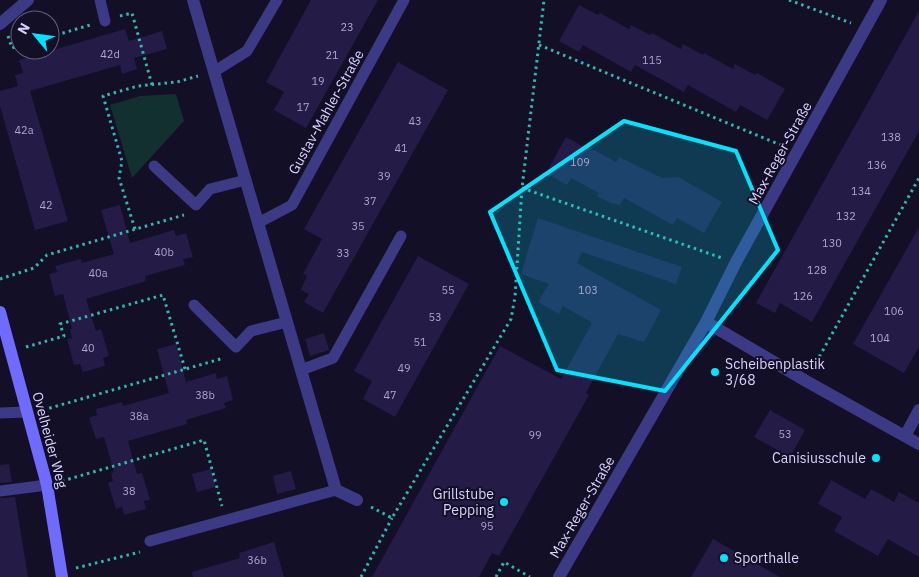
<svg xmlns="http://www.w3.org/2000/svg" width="919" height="577" viewBox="0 0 919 577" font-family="'IBM Plex Sans',sans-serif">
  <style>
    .green { fill: #12302f }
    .building { fill: #241b47 }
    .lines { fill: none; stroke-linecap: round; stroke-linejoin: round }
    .path { stroke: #2fb8b0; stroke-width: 3; stroke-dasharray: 2.5 4; stroke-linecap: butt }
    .lane { stroke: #3d3a85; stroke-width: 11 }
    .street { stroke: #3d3a85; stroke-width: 12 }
    .secondary { stroke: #6f6bff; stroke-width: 12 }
    .marked { fill: #00e5ff; fill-opacity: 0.2; stroke: #00e5ff; stroke-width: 4; stroke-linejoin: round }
    .poi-dot { fill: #00e5ff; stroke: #130f26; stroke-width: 2 }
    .labels { text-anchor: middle; stroke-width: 4; stroke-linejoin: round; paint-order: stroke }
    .number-label { font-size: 11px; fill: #aca6d1 }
    .street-label { font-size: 14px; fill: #d9d4ff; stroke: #130f26 }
    .poi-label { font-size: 14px; fill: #d9d4ff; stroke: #130f26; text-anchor: start }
  </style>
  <rect width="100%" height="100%" fill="#130f26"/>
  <path class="green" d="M176 94 184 121 132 178 110 105 140 96Z"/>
  <path class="building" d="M311 0H378L306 128 274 110 284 92 266 82Z
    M579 5 598 15 600 13 629 29 631 25 650 35 652 33 681 49 683 44 703 55 704 53 733 69 735 64 755 75 757 73 785 89 767 120 740 105 736 112 688 85 684 92 635 65 631 72 583 45 579 52 559 41Z
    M919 11V131L812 322 780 303 775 313 756 303Z
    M125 29 129 41 162 31 167 49 134 58 137 69 122 74 120 65 30 91 68 221 35 230 0 106V91L18 86 15 75 23 73 19 60Z
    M398 62 448 90 323 313 304 302 309 294 301 290 307 275 303 274 322 239 304 229Z
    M566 137 586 148 587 146 616 162 619 157 662 178 678 177 722 202 704 233 677 218 673 225 624 198 620 205 611 203 597 196 599 193 571 178 567 185 546 173Z
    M120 205 130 243 174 230 176 236 186 233 193 257 183 259 185 265 145 276 146 281 86 299 96 331 101 329 109 356 103 358 105 366 83 372 80 364 74 365 67 339 72 338 70 329H72L63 294 55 296 49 274 57 272 55 266 81 259 82 263 114 254 101 210Z
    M538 218 682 267 676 284 582 252 577 263 661 310 644 342 618 334 586 393 589 395 499 556 492 553 479 577H372L500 346 561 379 591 325V322L563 306 559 314 538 302 549 284 521 274Z
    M919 227V347L904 373 853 344Z
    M418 256 469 284 395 417 363 399 372 381 354 371Z
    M324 333 329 350 310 356 305 339Z
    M176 344 186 382 216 373 217 379 227 376 233 400 224 403 226 408 186 420 187 424 128 441 137 474 142 473 150 500 144 501 146 509 124 515 122 507 116 509 108 483 113 481 111 473 114 472 104 437 96 439 89 418 97 415 96 409 122 402 123 406 169 393 157 349Z
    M770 410 805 430 790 457 754 437Z
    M9 464 12 482 0 483V465Z
    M211 469 216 487 197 492 192 474Z
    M291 471 296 489 277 494 273 476Z
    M831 480 865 499 871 489 894 502 899 492 919 503V557L888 539 878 556 834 531 842 517 818 504Z
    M15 497 28 577H0V498Z
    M713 539 780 577H691Z
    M274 542 284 577H193L192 572 240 558 239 553Z"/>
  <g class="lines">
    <path class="path" d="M789 0 851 23
      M120 16 132 13 152 85
      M8 36 12 48 20 45
      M50 37 90 25
      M539 45 783 146
      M522 188 722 258
      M135 229 119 178 122 161 103 96 138 86 177 82 198 76
      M0 279 34 268 47 255 184 215
      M26 347 64 336 60 324 163 295 185 369
      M813 368 919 178
      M43 410 224 358
      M62 481 204 440 222 506
      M371 507 392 518 511 319 515 297 522 188 544 0
      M76 568 140 552
      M361 577 392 518
      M496 577 504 562 530 577"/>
    <path class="lane" d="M100 0 105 21
      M215 71 247 51 277 0
      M154 166 196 205 210 189 246 180
      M258 223 292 205 404 0
      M194 305 236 347 251 331 287 322
      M301 370 333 358 401 236
      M0 413 27 412
      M0 491 47 485
      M150 541 336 490"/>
    <path class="street" d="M193 0 336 490 357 500
      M0 24 28 0
      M706 322 806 381 919 444
      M905 436 919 410
      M559 577 706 322 736 262 881 0"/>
    <path class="secondary" d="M0 312 47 485 62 577"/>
  </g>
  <path class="marked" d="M624 121 736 151 778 250 665 391 557 370 490 212Z"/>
  <g class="poi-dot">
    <circle cx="715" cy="372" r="5"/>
    <circle cx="876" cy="458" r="5"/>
    <circle cx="504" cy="502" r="5"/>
    <circle cx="724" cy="558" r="5"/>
  </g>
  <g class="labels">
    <g class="number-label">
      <text x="347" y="31">23</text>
      <text x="110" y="58">42d</text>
      <text x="332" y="59">21</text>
      <text x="652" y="64">115</text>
      <text x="318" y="85">19</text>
      <text x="303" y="111">17</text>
      <text x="415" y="125">43</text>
      <text x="24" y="134">42a</text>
      <text x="891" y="141">138</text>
      <text x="401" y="152">41</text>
      <text x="580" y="166">109</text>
      <text x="877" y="169">136</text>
      <text x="384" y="180">39</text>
      <text x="861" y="195">134</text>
      <text x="370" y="205">37</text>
      <text x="46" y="209">42</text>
      <text x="846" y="220">132</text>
      <text x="358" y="230">35</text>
      <text x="832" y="247">130</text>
      <text x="164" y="256">40b</text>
      <text x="343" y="257">33</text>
      <text x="817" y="274">128</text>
      <text x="98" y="277">40a</text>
      <text x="448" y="294">55</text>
      <text x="588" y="294">103</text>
      <text x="803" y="300">126</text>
      <text x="894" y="315">106</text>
      <text x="435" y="321">53</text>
      <text x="880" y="342">104</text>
      <text x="420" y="346">51</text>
      <text x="88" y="352">40</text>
      <text x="404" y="372">49</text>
      <text x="205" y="399">38b</text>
      <text x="390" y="399">47</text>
      <text x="139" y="420">38a</text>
      <text x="785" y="438">53</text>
      <text x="535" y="439">99</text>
      <text x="129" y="495">38</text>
      <text x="487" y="530">95</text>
      <text x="257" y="564">36b</text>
    </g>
    <g class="street-label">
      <text transform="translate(326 112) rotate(-61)" y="5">Gustav-Mahler-Straße</text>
      <text transform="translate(780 153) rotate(-61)" y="5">Max-Reger-Straße</text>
      <text transform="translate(50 440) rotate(75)" y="5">Ovelheider Weg</text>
      <text transform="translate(582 507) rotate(-60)" y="5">Max-Reger-Straße</text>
    </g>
    <g class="poi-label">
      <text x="725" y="369">Scheibenplastik<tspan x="725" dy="16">3/68</tspan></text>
      <text x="866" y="463" text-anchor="end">Canisiusschule</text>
      <text x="494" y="499" text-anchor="end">Grillstube<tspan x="494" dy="16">Pepping</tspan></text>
      <text x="734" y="563">Sporthalle</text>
    </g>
  </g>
  <g transform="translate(35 35) rotate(299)"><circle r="24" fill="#130f26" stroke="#625e7d"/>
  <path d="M0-4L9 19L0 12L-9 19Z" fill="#00e5ff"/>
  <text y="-8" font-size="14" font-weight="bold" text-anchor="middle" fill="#d9d4ff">N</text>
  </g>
</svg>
